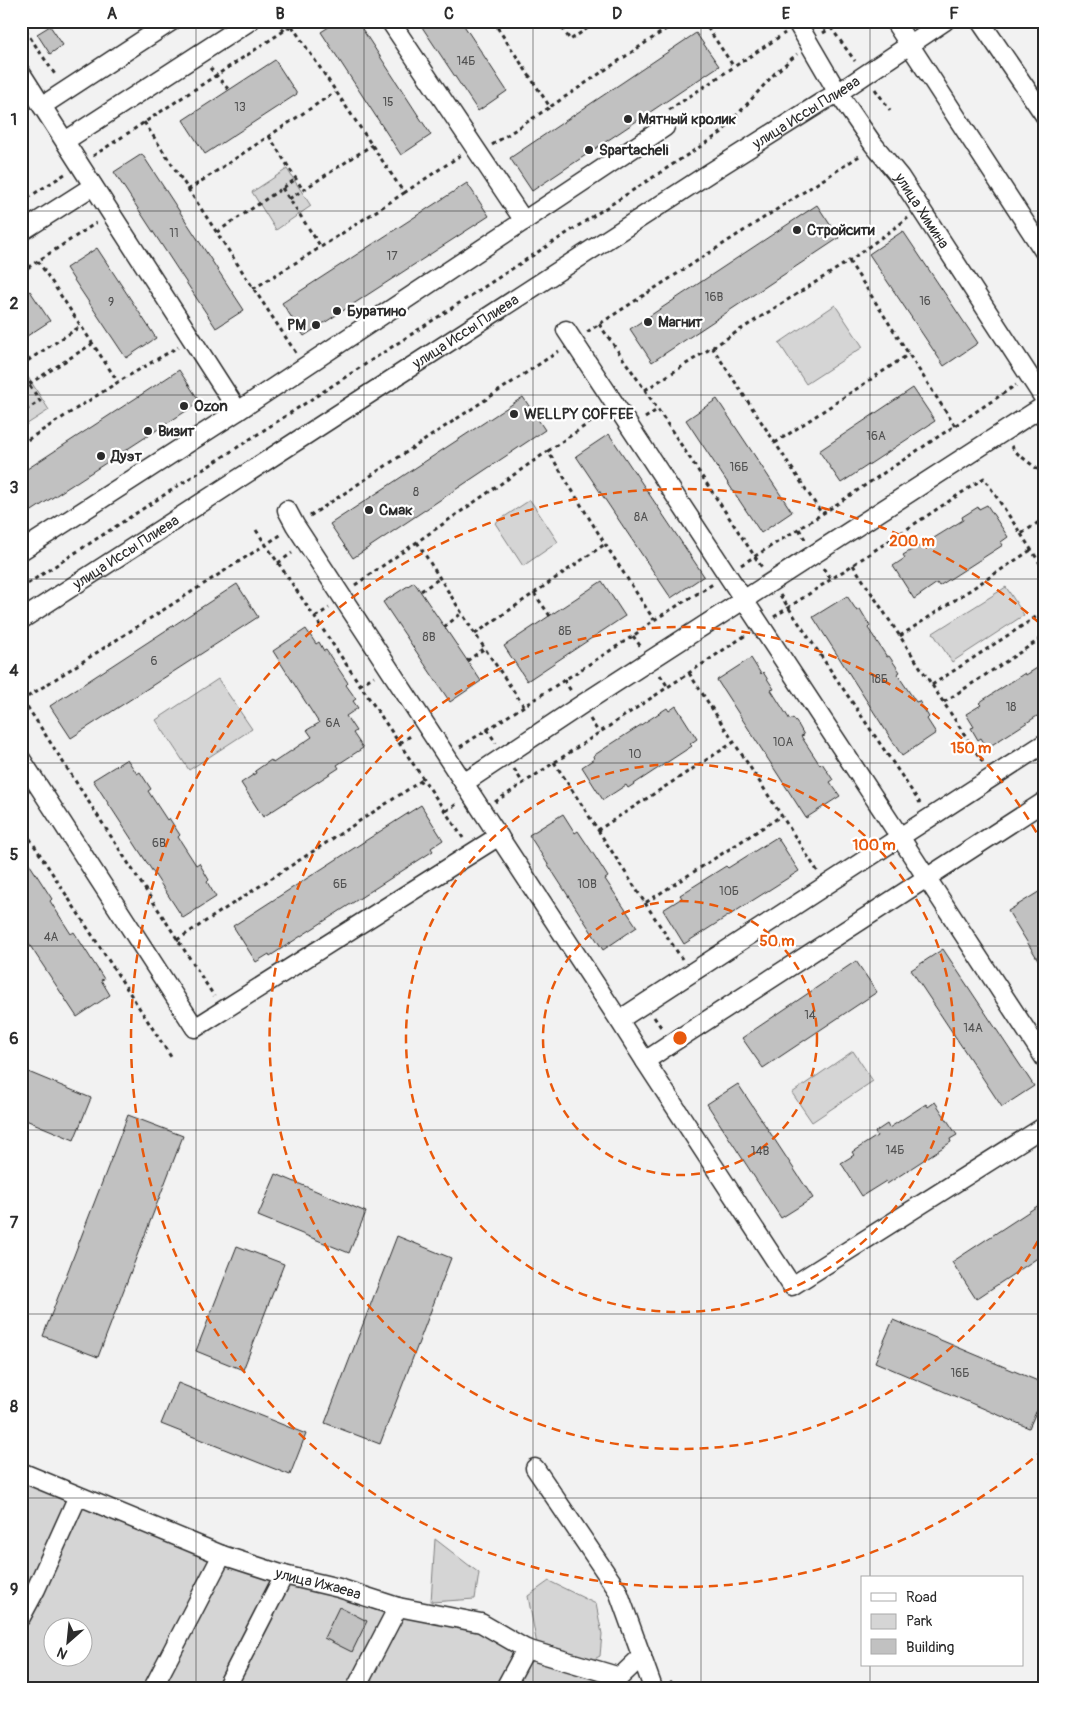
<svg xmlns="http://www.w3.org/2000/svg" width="1066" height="1709" viewBox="0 0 1066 1709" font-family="Pangolin,sans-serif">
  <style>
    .green { fill: #d5d5d5; stroke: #808080; fill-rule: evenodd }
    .building { fill: #c1c1c1; stroke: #2b2b2b }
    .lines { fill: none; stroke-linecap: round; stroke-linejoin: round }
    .minor-casing { stroke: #2b2b2b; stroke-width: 21 }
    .path { stroke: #2b2b2b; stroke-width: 3; stroke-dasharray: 4 4; stroke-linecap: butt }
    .minor { stroke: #fff; stroke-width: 18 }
    .grid { fill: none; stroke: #2b2b2b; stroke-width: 1; stroke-opacity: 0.55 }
    .ring { fill: none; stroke: #e8590c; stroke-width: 2.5; stroke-dasharray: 9 6 }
    .poi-dot { fill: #2b2b2b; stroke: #fff; stroke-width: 2 }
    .labels { text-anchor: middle; stroke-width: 4.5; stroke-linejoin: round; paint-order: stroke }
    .number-label { font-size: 12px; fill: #505050 }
    .street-label { font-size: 15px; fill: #2b2b2b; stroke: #fff }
    .poi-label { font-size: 15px; font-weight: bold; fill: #2b2b2b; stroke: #fff; text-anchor: start }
    .centre { fill: #e8590c; stroke: #fff; stroke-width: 2.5 }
    .ring-label { font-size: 15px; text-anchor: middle; font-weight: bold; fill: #e8590c; stroke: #fff; stroke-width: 4.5; stroke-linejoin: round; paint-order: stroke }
    .neatline { fill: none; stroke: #2b2b2b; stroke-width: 2 }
    .grid-label { font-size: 16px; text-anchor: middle; font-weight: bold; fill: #2b2b2b }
  </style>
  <rect width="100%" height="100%" fill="#f2f2f2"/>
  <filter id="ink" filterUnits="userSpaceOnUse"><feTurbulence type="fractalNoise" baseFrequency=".02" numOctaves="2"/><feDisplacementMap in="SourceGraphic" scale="10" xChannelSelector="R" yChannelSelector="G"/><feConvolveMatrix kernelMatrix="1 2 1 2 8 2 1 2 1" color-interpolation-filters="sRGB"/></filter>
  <g filter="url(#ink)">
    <path class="green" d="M287 169 311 206 276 230 252 192Z
      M835 305 863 347 806 384 779 343Z
      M28 377 49 410 21 428V381Z
      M530 500 558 542 523 566 495 523Z
      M1006 587 1024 615 952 662 933 633Z
      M218 679 252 729 189 770 156 720Z
      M853 1051 873 1081 812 1122 792 1093Z
      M21 1479 411 1618 485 1633 612 1683 610 1688H21ZM52 1626H82V1656H52Z
      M435 1539 479 1573 475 1599 431 1602Z
      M549 1581 596 1604 602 1634 600 1656 585 1664 563 1651 537 1645 528 1596Z"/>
    <path class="building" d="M338 21H357L431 135 401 155 321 32Z
      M418 21H461L507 91 478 111Z
      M50 26 63 45 50 54 37 34Z
      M696 33 719 66 532 191 510 158Z
      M275 60 297 94 205 154 183 120Z
      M142 154 244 310 216 328 114 172Z
      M467 183 489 216 304 336 282 303Z
      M817 205 839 238 652 362 630 329Z
      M903 231 978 343 944 366 869 254Z
      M97 248 156 338 126 358 66 268Z
      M30 291 50 321 21 340V297Z
      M179 370 200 402 21 518V473Z
      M913 388 935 421 841 483 819 451Z
      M523 397 545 430 353 558 330 524Z
      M717 399 792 512 761 533 686 420Z
      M609 434 704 576 671 598 576 456Z
      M987 505 1008 537 1001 542 1003 545 939 586 937 583 914 599 893 566 905 558 903 555 920 545 921 546 963 520 962 517 978 507 979 509Z
      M602 581 625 616 527 681 504 646Z
      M414 582 481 681 450 702 383 602Z
      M237 584 258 617 71 738 50 706Z
      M847 596 857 611 860 609 870 626 868 628 887 657 889 656 900 672 897 674 916 702 919 701 929 717 927 719 936 733 902 756 813 617Z
      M306 629 316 644 319 642 324 651 326 650 348 683 346 685 356 699 353 701 358 708 346 716 356 731 353 733 363 748 337 765 339 768 263 817 241 783 256 773 255 771 271 760 273 763 312 737 307 730 319 723 273 651Z
      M751 658 761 674 763 672 768 680 774 689 771 690 790 720 793 718 799 726 804 735 801 736 820 765 822 763 833 780 830 782 840 796 806 818 717 680Z
      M1045 663V711L987 748 981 738 978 740 971 728 974 727 966 714 981 705 979 703 983 700 1025 673 1026 675Z
      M676 706 697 739 690 744 692 746 628 788 626 785 603 800 582 767 594 759 593 756 667 708 669 711Z
      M127 759 137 774 140 772 151 789 148 791 167 820 169 818 180 835 178 837 196 865 199 863 209 880 207 882 216 897 183 918 93 780Z
      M421 805 443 840 431 848 433 851 270 956 269 954 256 962 233 926Z
      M563 814 575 833 578 831 594 855 608 877 605 879 637 927 603 950 529 835Z
      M777 837 799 871 684 944 663 910 682 898 680 895 726 866 728 868Z
      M21 851 52 899 50 901 71 934 74 932 104 979 101 980 110 995 77 1017 21 932Z
      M1045 888V971L1008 911Z
      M943 949 1034 1086 1002 1107 911 970Z
      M856 961 877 992 763 1068 742 1038Z
      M21 1069 91 1098 74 1140 21 1118Z
      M738 1084 813 1198 781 1218 707 1104Z
      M935 1102 957 1135 950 1139 951 1142 887 1184 886 1181 862 1196 841 1163 854 1155 852 1152 877 1136 875 1132 887 1124 889 1128 926 1104 928 1107Z
      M128 1115 183 1136 98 1357 43 1336Z
      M276 1174 366 1212 349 1253 258 1216Z
      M1045 1201V1253L976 1299 952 1262Z
      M397 1236 451 1258 380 1444 325 1423Z
      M237 1246 284 1264 243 1370 196 1351Z
      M893 1320 1045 1384V1392L1029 1428 875 1362Z
      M178 1383 306 1434 290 1475 161 1424Z
      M339 1607 367 1621 352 1652 324 1638Z"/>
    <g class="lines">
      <g class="minor-casing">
        <g id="minor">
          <path d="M390 21 524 221"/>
          <path id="s1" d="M796 21 838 93 873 144 900 177 1045 400"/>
          <path d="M894 21 1045 253"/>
          <path d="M980 21 1045 116"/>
          <path d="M21 73 42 106 172 21"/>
          <path d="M42 106 238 411"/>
          <path d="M65 141 250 21"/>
          <path d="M21 232 93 186"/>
          <path d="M566 330 900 837 1045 743"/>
          <path d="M287 510 295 525 619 1020"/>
          <path d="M21 551 238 411 665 127"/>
          <path id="s2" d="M21 620 711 172 825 100 838 93 945 21"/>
          <path d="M21 759 195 1028 499 836"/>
          <path d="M464 783 581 705 1045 405"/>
          <path d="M1045 801 672 1043 645 1061 619 1020 900 837 1045 1059"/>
          <path d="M645 1061 792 1286 1045 1126"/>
          <path d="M535 1468 618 1591 653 1688"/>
          <path id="s3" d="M21 1472 222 1555 284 1575 339 1588 398 1607 481 1623 526 1649 620 1677 642 1656"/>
          <path d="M21 1617 36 1589 78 1496"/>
          <path d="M153 1688 222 1555"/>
          <path d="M226 1688 284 1575"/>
          <path d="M356 1688 398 1607"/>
          <path d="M505 1688 526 1649"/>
        </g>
      </g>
      <path class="path" d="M278 21 284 31
        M493 21 550 107 678 21
        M558 21 570 40 598 21
        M703 21 734 67
        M826 21 855 61
        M21 24 56 76
        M823 33 831 28
        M210 68 229 90
        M875 89 890 110
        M669 110 785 33
        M144 122 296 353
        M269 136 303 190 372 145
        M492 145 550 107
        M93 156 299 21
        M282 188 321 247
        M188 190 335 92
        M404 193 461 155
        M289 199 303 190
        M21 202 65 174
        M217 232 296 179
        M38 261 118 382
        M849 261 955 426
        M21 272 96 223
        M253 289 321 247 404 193 292 26
        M599 324 645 390 763 569
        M587 332 861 155
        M712 347 822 514
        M21 365 81 326
        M21 372 40 401 21 413
        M29 384 92 344
        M645 390 849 261 908 218
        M645 418 657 410
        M775 443 909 354
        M21 444 118 382 178 347
        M1011 446 1018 454 1045 475
        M548 451 601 415
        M310 516 559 351
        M799 529 806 541
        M256 530 463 838
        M1021 534 1045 571
        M417 542 475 634 523 705
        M278 563 292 553
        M741 565 822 514 1016 385
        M853 565 984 764
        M823 568 831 579
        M355 585 548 451 605 544 654 620
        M21 588 721 133 775 73 797 54
        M421 591 440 578
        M534 593 550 616
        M780 595 920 803
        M315 617 329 608
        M774 617 984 478 1021 534 1045 518
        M444 627 462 613
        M475 634 605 544
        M633 636 641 647
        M900 636 1031 550
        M467 661 485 648
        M689 673 818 872
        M660 675 668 687
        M564 680 571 691
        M360 685 374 676
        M932 685 1045 611
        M23 700 214 996
        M21 701 282 534
        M944 702 1045 636
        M590 719 599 733
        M487 729 496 743
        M400 743 412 735
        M460 747 633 636 654 620 713 584
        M554 762 598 830 734 742
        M514 769 523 783
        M495 802 746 635
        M446 811 457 804
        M21 825 173 1060
        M598 830 645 903 781 816
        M645 903 682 959
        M177 940 424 779
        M654 1017 663 1030
        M670 1681 677 1688"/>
      <use href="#minor" class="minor"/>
    </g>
  </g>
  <path class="grid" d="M196 21V1688M364 21V1688M533 21V1688M701 21V1688M870 21V1578M21 211H1045M21 395H1045M21 579H1045M21 763H1045M21 946H1045M21 1130H1045M21 1314H1045M21 1498H1045M870 1665V1688"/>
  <g class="ring">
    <circle cx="680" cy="1038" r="137"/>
    <circle cx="680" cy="1038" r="274"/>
    <path d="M1045 1228A411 411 0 1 1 1045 848"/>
    <path d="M1044 1449A549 549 0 1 1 1044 627"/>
  </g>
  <g class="poi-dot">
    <circle cx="628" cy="119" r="5"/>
    <circle cx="589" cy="150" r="5"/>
    <circle cx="797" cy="230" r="5"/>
    <circle cx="337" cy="311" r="5"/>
    <circle cx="648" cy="322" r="5"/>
    <circle cx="316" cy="325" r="5"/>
    <circle cx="184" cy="406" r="5"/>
    <circle cx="514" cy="414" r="5"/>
    <circle cx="148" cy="431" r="5"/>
    <circle cx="101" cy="456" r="5"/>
    <circle cx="369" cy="510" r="5"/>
  </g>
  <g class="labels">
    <g class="number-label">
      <text x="466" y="65">14Б</text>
      <text x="388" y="106">15</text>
      <text x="240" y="111">13</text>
      <text x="174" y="237">11</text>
      <text x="392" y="260">17</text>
      <text x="714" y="301">16В</text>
      <text x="925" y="305">16</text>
      <text x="111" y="306">9</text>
      <text x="876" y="440">16А</text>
      <text x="739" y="471">16Б</text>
      <text x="416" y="496">8</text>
      <text x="641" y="521">8А</text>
      <text x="565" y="635">8Б</text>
      <text x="429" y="641">8В</text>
      <text x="154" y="665">6</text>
      <text x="879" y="683">18Б</text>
      <text x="1011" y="711">18</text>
      <text x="333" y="727">6А</text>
      <text x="783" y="746">10А</text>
      <text x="635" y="758">10</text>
      <text x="159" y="847">6В</text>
      <text x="340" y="888">6Б</text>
      <text x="587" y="888">10В</text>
      <text x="729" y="895">10Б</text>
      <text x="51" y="941">4А</text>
      <text x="810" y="1019">14</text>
      <text x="973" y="1032">14А</text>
      <text x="895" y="1154">14Б</text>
      <text x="760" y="1155">14В</text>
      <text x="960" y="1377">16Б</text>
    </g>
    <g class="street-label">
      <text dy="5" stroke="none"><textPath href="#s2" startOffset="935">улица Иссы Плиева</textPath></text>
      <text dy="5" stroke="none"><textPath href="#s1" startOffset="228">улица Химина</textPath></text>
      <text dy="5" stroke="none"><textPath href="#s2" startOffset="530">улица Иссы Плиева</textPath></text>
      <text dy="5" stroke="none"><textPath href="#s2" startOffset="125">улица Иссы Плиева</textPath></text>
      <text dy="5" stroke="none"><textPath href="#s3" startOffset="318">улица Ижаева</textPath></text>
    </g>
    <g class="poi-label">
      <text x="638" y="124">Мятный кролик</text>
      <text x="599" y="155">Spartacheli</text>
      <text x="807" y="235">Стройсити</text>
      <text x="347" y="316">Буратино</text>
      <text x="658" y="327">Магнит</text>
      <text x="306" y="330" text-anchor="end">PM</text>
      <text x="194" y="411">Ozon</text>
      <text x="524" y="419">WELLPY COFFEE</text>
      <text x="158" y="436">Визит</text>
      <text x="111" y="461">Дуэт</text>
      <text x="379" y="515">Смак</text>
    </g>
  </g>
  <circle cx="680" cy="1038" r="8" class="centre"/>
  <g class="ring-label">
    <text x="912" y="546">200 m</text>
    <text x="971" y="753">150 m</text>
    <text x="874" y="850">100 m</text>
    <text x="777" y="946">50 m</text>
  </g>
  <rect width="1066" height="1709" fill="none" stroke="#fff" stroke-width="55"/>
  <rect x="861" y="1576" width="162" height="90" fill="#ffffff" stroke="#aaaaaa"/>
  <rect x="871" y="1593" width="25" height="8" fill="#ffffff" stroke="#aaaaaa"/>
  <text x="906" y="1602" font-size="15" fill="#2b2b2b">Road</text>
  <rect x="871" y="1614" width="25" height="15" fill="#d5d5d5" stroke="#aaaaaa"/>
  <text x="906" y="1626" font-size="15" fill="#2b2b2b">Park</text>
  <rect x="871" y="1639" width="25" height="15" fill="#c1c1c1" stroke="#aaaaaa"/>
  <text x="906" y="1652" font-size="15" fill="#2b2b2b">Building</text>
  <g transform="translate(68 1642) rotate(207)"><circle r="24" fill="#ffffff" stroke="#aaaaaa"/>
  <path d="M0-4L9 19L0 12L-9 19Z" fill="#2b2b2b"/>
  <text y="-8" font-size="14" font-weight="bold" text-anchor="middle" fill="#2b2b2b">N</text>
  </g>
  <rect x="28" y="28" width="1010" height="1654" class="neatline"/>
  <g class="grid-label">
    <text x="112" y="19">A</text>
    <text x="280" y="19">B</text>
    <text x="449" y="19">C</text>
    <text x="617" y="19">D</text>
    <text x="786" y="19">E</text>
    <text x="954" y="19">F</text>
    <text x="14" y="125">1</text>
    <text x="14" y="309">2</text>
    <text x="14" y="493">3</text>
    <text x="14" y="676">4</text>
    <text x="14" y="860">5</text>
    <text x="14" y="1044">6</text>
    <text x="14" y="1228">7</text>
    <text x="14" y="1412">8</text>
    <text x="14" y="1595">9</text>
  </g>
</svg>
